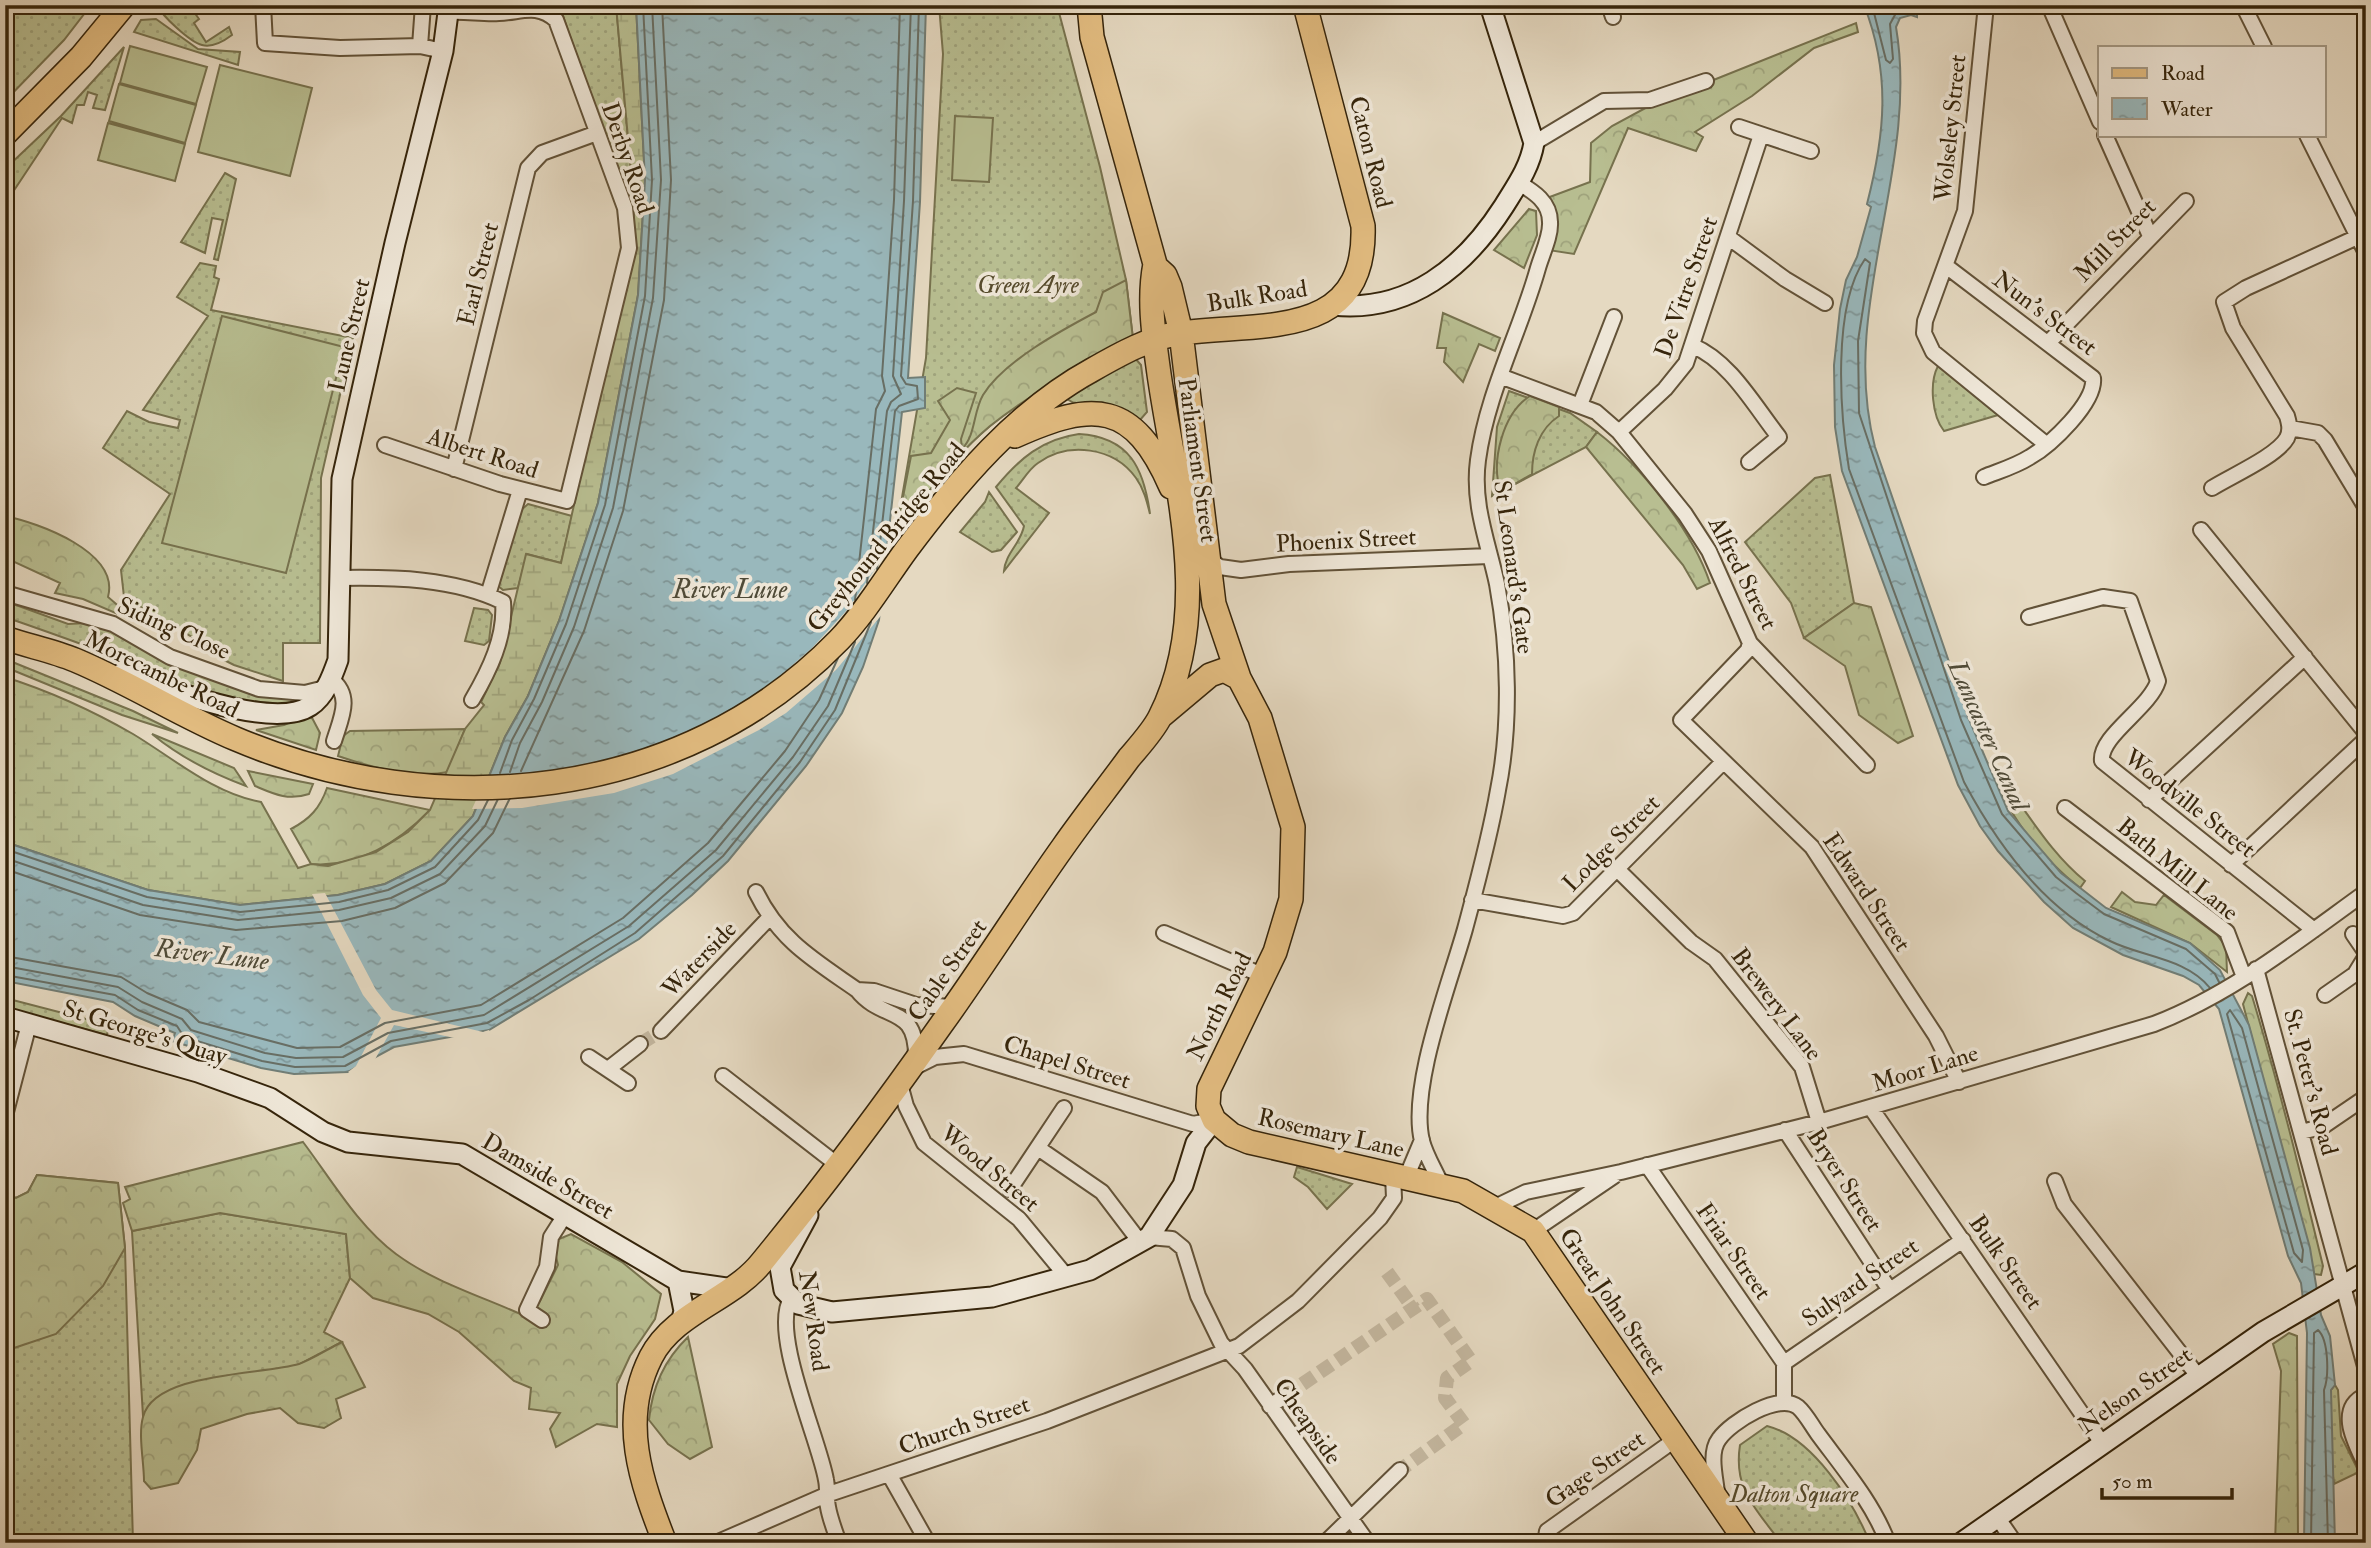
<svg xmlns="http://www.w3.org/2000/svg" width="2371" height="1548" viewBox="0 0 2371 1548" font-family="'IM FELL Double Pica',serif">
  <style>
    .grass { fill: url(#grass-dots); stroke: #77724e; stroke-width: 2 }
    .forest { fill: url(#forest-crowns); stroke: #77724e; stroke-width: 2 }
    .wetland { fill: url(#wetland-marsh); stroke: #77724e; stroke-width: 2 }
    .pitch { fill: #b8be91; stroke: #77724e; stroke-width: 2 }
    .water { fill: url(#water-ripples); stroke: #717d75; stroke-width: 2 }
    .pier { fill: #e5d9c1 }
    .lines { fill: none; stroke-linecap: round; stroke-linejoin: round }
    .shore { stroke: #686e64; stroke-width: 2 }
    .street-tunnel { stroke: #c2b59d; stroke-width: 14; stroke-dasharray: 14 7; stroke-linecap: butt }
    .street-casing { stroke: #625238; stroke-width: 18 }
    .secondary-casing { stroke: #36250b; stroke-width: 23 }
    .primary-casing { stroke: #36250b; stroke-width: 26 }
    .street { stroke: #eee6d7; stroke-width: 14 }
    .secondary { stroke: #eee6d7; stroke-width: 19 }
    .primary { stroke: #e2bc80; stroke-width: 23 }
    .labels { text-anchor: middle; stroke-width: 7; stroke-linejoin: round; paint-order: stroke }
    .street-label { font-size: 24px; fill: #36250b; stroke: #eee6d7 }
    .park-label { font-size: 24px; font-style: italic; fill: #564b2c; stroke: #eee6d7 }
    .water-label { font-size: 26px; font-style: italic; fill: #4f4a37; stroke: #eee6d7 }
  </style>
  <defs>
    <pattern id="grass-dots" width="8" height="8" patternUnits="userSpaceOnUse" patternTransform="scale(1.75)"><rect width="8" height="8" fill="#b8be91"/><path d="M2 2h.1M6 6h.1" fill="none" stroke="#9fa37c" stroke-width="1.8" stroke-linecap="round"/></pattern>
    <pattern id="forest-crowns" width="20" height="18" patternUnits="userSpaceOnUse" patternTransform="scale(1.75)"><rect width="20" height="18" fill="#b8be91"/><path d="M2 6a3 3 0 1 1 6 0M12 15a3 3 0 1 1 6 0" fill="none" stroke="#9fa37c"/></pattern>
    <pattern id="wetland-marsh" width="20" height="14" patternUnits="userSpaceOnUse" patternTransform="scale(1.75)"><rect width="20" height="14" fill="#b8be91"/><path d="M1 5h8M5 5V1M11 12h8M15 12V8" fill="none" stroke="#9fa37c"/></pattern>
    <pattern id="water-ripples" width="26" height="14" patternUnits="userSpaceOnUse" patternTransform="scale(1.75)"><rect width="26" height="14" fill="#99b8bc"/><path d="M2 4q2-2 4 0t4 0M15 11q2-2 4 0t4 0" fill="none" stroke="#7e9597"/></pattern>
  </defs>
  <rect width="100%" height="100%" fill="#e5d9c1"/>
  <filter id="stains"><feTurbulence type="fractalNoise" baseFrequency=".00286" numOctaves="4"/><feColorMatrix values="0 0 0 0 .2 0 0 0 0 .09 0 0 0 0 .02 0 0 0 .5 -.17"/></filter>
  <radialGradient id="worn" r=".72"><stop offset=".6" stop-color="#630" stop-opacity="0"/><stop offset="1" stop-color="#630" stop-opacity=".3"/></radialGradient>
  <path class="grass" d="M5 5H91L64 40 5 101Z
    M157 5H189L199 19 194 23 206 42 229 27 232 35C224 41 213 48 202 45 190 42 162 16 157 5Z
    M556 5H616L634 205 624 193 562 13Z
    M939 5H1057L1100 167 1126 280 1133 339C1084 365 1034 391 990 426 953 457 922 498 895 538L926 358 943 54Z
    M156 19 198 49 240 52 238 65 134 32 141 20Z
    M124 47 105 110 93 108 97 95 88 92 84 105H77L72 123 62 118 5 204V169L61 116Z
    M225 173 236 179 218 260 214 259 223 220 212 218 205 253 181 242Z
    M200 263 216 266 214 277 219 279 211 310 353 338 321 478 320 643H283V681L234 665 212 654 214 650 124 597 121 570 170 494 103 448 127 411 149 422 178 428 180 420 143 410 208 316 177 297Z
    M1134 357 1141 365 1147 412 1140 420 1103 403H1074L1067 399 1068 394Z
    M1938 366 1998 415 1944 431C1932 416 1929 383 1938 366Z
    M1509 391 1570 413 1597 432 1586 447 1492 496 1497 427Z
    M1079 434C1130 437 1144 469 1150 514 1147 502 1144 489 1136 478 1114 447 1068 441 1038 463 1029 469 1023 480 1016 488L1049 513 1004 571C1005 554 1021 543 1024 526L996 487C1019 459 1042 439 1079 434Z
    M1830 475 1854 603 1804 638 1791 603 1745 542 1815 478Z
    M989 492 1017 532 1001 550 992 552 960 532 985 502Z
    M528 504 572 516 561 563 527 554 518 588 503 590 497 585 520 511Z
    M5 601 68 624 88 623 108 630 177 667 292 698 291 703C251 715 180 683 142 667 97 649 51 633 5 617Z
    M474 608 488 610 492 615 489 641 484 645 465 641Z
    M5 659 133 711 178 733 122 715 5 667Z
    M5 998 109 1025 107 1035 5 1008Z
    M1297 1167 1352 1184 1327 1209 1308 1187 1294 1177Z
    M37 1175 118 1183 125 1248 133 1543H5V1194L16 1198 28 1192Z
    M220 1213 346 1234 350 1278 324 1332 342 1342 300 1364 143 1416 132 1231Z
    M2335 1385 2338 1390 2341 1436 2359 1472 2334 1484 2330 1452 2331 1390Z
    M1767 1426C1812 1437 1853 1501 1870 1543H1781C1756 1508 1733 1490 1740 1445Z"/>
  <path class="forest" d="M1856 23 1858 32 1814 48 1752 96 1695 132 1703 137 1696 151 1628 128 1574 254 1548 250 1547 198 1590 182 1591 143 1612 126 1651 105Z
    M1529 209 1536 211 1537 235 1524 268 1494 250Z
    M1126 280 1133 339C1084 365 1034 391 990 426 953 457 922 498 895 538L911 456 931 453 950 420 938 401 957 388 976 393 961 439 962 449C976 435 973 412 983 395 1004 361 1062 330 1096 312L1103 292Z
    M1443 313 1500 338 1495 351 1479 344 1463 382 1444 362 1446 348H1437Z
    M1530 396 1559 407V416C1539 429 1532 452 1532 474L1501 492C1490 462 1503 413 1530 396Z
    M1597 432C1641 466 1692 530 1710 583L1697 589 1683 565 1586 447Z
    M5 516C39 523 120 552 108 597L122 609 120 615 83 599 55 593 60 583 10 560 13 538 5 533Z
    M1854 603 1871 607 1913 736 1898 743 1859 715 1845 666 1804 638Z
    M310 714 320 733 316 750 256 730 284 725Z
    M465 729 448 772C414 779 370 767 338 756L343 736 350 731Z
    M152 734 234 768 246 786C211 773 181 758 152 734Z
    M1984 759C2021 798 2043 847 2085 881L2080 888C2032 850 2009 813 1984 759Z
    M248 771 313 784 309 794C288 801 274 794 255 786Z
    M327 788 430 810C399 842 358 868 311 864L291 829C310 819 320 808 327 788Z
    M2122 892 2135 902 2156 905 2164 895 2217 935 2226 947 2227 972 2190 943 2111 907Z
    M2248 993 2252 996C2279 1085 2301 1176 2323 1266L2321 1275 2314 1274 2243 1004Z
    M303 1142C331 1179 358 1226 396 1254 435 1283 484 1297 527 1317L540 1301 558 1265 555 1253 559 1239 571 1234 622 1262 661 1294 655 1319 630 1356 617 1384V1427L597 1424 556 1447 550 1429 560 1413 529 1409 531 1388 514 1381 459 1332 428 1314 373 1298 350 1278 346 1234 220 1213 132 1231 123 1203 130 1199 125 1187Z
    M37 1175 118 1183 125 1248 103 1286 56 1334 5 1351V1194L16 1198 28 1192Z
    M2289 1333 2297 1336 2298 1543H2275L2281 1371 2273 1344Z
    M688 1337 712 1447 690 1459 668 1444 649 1420C652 1387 664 1360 688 1337Z
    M342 1342 365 1387 336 1399 341 1418 324 1428 298 1423 280 1408 247 1414 201 1429 197 1450 178 1483 151 1489 144 1481C144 1462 138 1435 143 1417 154 1372 261 1375 299 1364 313 1359 328 1349 342 1342Z"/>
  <path class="wetland" d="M616 5H636L645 180 638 295 598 503 559 621 528 696 505 737 473 816 431 861 385 884 338 895 240 905 148 890 5 842V677C49 691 93 711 133 734 173 758 214 794 261 802L298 868 311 864 328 866 376 852 408 832 430 810 465 729 484 705 481 702 500 663 526 554 561 563 633 241 634 205Z"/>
  <path class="pitch" d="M130 46 207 67 196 104 120 83Z
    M220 65 312 88 290 176 198 152Z
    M119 84 196 105 185 143 109 121Z
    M955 116 993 118 989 182 952 180Z
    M108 123 185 144 175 181 98 160Z
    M222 316 344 347 286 573 162 543Z"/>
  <path class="water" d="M636 5H926L920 202 908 378 925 377V408L902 412 879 620 863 667 842 713 806 766 728 861 692 895 639 939 489 1030 394 1047 348 1072 294 1074 261 1068 172 1041 175 1033 135 1016 113 1002 5 981V842L148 890 240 905 338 895 385 884 431 861 473 816 505 737 528 696 559 621 598 503 638 295 645 180Z
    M1864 5H1917V17L1911 15 1900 18 1896 27C1920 168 1838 307 1875 447L1968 717 2008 811 2061 873 2106 908 2190 943 2220 970 2249 1025 2310 1248 2321 1315 2330 1336 2335 1385 2331 1390 2335 1543H2304L2307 1333 2301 1283 2288 1256 2219 1009 2199 985 2183 976 2123 955 2073 928 2044 902 1998 851 1980 826 1958 785 1842 471 1835 427 1834 365 1840 309 1846 280 1857 257 1871 207 1867 204C1885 134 1891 74 1864 5Z"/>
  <path class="pier" d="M890 547 884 612 836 670 786 713 759 730 673 774 614 793 522 808 472 809 486 778 551 773 631 755 694 730 723 715 772 683 812 648 848 609Z
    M325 893 376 990 392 1010 483 1032 489 1030 491 1033 459 1039 394 1025 373 1063 352 1075 348 1072 356 1066 381 1018 363 995 312 894Z"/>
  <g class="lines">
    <path class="shore" d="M1872 5 1886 60 1890 63 1893 59 1890 24 1896 13 1910 5
      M877 569 895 411 899 406 918 399 917 386 906 384 901 376 913 201 919 5
      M867 583 887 411 891 402 901 394 893 376 904 201 911 5
      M855 600 876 409 885 391 882 376 894 200 900 5
      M521 771 584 631 623 511 664 300 671 180 662 5
      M510 772 520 743 542 702 574 627 613 508 653 298 661 180 652 5
      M500 773 512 740 534 699 566 624 605 505 645 296 652 180 643 5
      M5 849 147 897 240 912 339 902 388 890 435 867 478 820 488 800
      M5 858 143 905 238 920 339 910 391 898 440 874 485 826 498 799
      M5 869 140 915 236 930 342 921 395 908 445 883 493 833 510 798
      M5 956 121 977 147 993 187 1010 199 1022 297 1048 340 1047 385 1023 481 1005 623 918 708 843 785 751 819 700 838 658
      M5 966 118 987 142 1002 182 1019 191 1030 265 1053 296 1058 343 1057 388 1033 484 1015 629 926 716 850 793 757 828 706 855 642
      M5 975 115 995 138 1010 177 1026 184 1037 262 1061 295 1067 345 1066 391 1041 487 1023 529 1000 635 933 723 856 800 762 835 710 871 622
      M2210 988C2186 958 2142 957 2110 941 2045 910 1997 844 1964 782L1849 469C1840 414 1832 306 1865 259L1870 263 1858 341 1859 413 1961 720 2002 814 2056 877 2076 893 2104 914 2186 949 2215 974 2219 982
      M2230 1010 2242 1028 2303 1250 2302 1262 2294 1253 2227 1014Z
      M2311 1543 2314 1333 2318 1330C2329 1340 2329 1377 2324 1390L2328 1543"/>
    <path class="street-tunnel" d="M640 1044 661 1031
      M1387 1272 1414 1309
      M1285 1396 1427 1299 1471 1361 1447 1378 1445 1398 1464 1424 1400 1470"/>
    <g class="street-casing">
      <path id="street" d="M263 5 265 43 340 48 420 46 443 51
        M1609 5 1613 17
        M1986 5 1965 211 1925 321 1924 333 1933 352 2047 445
        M2049 5 2100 122
        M2243 5 2264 47
        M420 46 423 5
        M1739 127 1811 151
        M2105 135 2150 236
        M2307 135 2366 253
        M1534 143 1604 101 1650 100 1706 81
        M1728 237 1785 279 1825 303
        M1946 266 2093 378C2096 402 2051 445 2030 457 2016 466 1999 471 1984 477
        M2049 342 2186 201
        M1693 346C1730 361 1755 407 1779 437L1749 462
        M1500 376 1596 412 1619 432 1685 514 1709 551 1750 643 1867 765
        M1580 405 1614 317
        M2290 428 2318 433 2325 440 2366 508
        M1619 432 1665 389 1686 363 1761 135
        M385 445 500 484 567 501 629 248 625 208 556 20C537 3 522 12 499 13 483 14 466 11 449 12
        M454 469 528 168 542 153 597 133
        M2212 488C2231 476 2277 456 2287 438 2291 430 2289 423 2287 416L2233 328 2224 302 2246 288 2366 233
        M2201 530 2366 733
        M1208 559 1220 567 1241 570 1289 564 1489 556
        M339 578C393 577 454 578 503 602 506 637 489 671 472 700
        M5 593 113 624 170 657 259 689 305 693 325 688
        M488 595 520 490
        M2029 617 2103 597 2130 601 2158 681C2150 708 2099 736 2102 761L2314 930
        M1750 643 1748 650 1681 720 1812 847 1936 1036 1959 1082
        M331 679C353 696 341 718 334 741
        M2149 800 2305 657
        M2065 808 2227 932 2244 977
        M2231 865 2366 739
        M1618 870 1691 942 1715 959 1802 1067 1819 1122
        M756 892C780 941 814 960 857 990 883 1023 917 1003 916 1059
        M1472 900 1563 916 1573 913 1723 762
        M1164 933 1264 976
        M2353 934 2366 953
        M2256 969 2366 1370
        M857 990 874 991 916 1005 954 1007
        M2325 995 2355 974 2366 956
        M661 1031 769 918
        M589 1057 628 1083
        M913 1068 935 1057 964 1054 1193 1124 1214 1120
        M608 1069 640 1044
        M723 1076 839 1166
        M900 1084 906 1106 924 1143 1019 1219 1067 1277
        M1871 1108 2102 1443
        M6 1112 29 1024
        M1785 1130 1889 1289
        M2301 1132 2322 1127 2366 1097
        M1038 1148 1102 1192 1140 1242
        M1647 1165 1784 1363
        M1406 1178 1422 1140
        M2055 1181 2064 1204 2198 1376
        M1441 1184C1435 1170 1426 1156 1422 1141 1409 1087 1450 983 1465 929 1477 884 1490 837 1498 790 1511 725 1509 650 1497 584 1488 542 1472 504 1478 460 1487 393 1520 332 1538 268 1542 254 1551 236 1550 222 1550 202 1534 192 1519 183
        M1010 1189 1064 1108
        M1495 1207 1526 1192 1621 1172 1819 1122 2154 1024C2232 994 2299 940 2366 892
        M1533 1231 1614 1176
        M1149 1237 1172 1239 1183 1248 1198 1296 1221 1343 1245 1369 1368 1543
        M791 1299C770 1332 820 1442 826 1480 828 1489 826 1498 828 1507 830 1519 835 1531 839 1543
        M542 1320 527 1310 547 1267 551 1237 565 1215
        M1784 1363 1963 1240
        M1784 1363V1401
        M2366 1395C2335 1409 2356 1444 2366 1466
        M1270 1406 1285 1396
        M889 1474 928 1543
        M1717 1492C1715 1476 1709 1452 1719 1439 1731 1422 1779 1392 1798 1407 1806 1414 1812 1426 1818 1434 1843 1468 1873 1503 1888 1543
        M1997 1517 2015 1543
        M716 1543 826 1495 1047 1421 1239 1346 1298 1301 1380 1218 1394 1198 1393 1175
        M1325 1543 1400 1470
        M1545 1543 1547 1531 1676 1439"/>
    </g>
    <g class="secondary-casing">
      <path id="secondary" d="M1333 305C1409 313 1465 267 1504 206 1517 185 1530 167 1534 143L1490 5
        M121 674C163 687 273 731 310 706 325 696 332 677 338 660L342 479 395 243 443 51 449 5
        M5 1017 198 1072 270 1098 323 1132 348 1142 462 1154 678 1281 733 1289
        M808 1215 780 1267 784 1290 798 1304 832 1312 992 1297 1090 1270 1149 1237 1183 1185 1196 1143 1214 1120
        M678 1281 684 1311 681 1323
        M1961 1543 2263 1332 2366 1272"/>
    </g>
    <g class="primary-casing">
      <path id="primary" d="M5 134 81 57 124 5
        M1155 266 1165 275 1170 287 1181 333 1214 604 1239 678 1260 718 1293 827 1291 899 1275 952 1209 1089 1208 1106 1214 1120 1232 1135 1249 1142 1463 1191 1533 1231 1747 1543
        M1015 436C1093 401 1133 400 1171 487
        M5 638C28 646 53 651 75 660 130 683 181 716 236 739 437 824 682 802 839 640 865 613 885 579 907 549 958 481 1017 411 1092 370 1120 354 1150 337 1182 333 1262 322 1367 341 1363 226L1305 5
        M1160 717 1210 675 1224 670 1239 678
        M665 1543C641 1482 619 1420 651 1357 674 1312 732 1300 762 1262 825 1185 884 1106 941 1025 983 967 1021 906 1063 847 1084 817 1107 788 1129 758 1140 745 1153 731 1160 717 1214 610 1175 485 1159 374 1154 337 1148 300 1155 264L1092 37 1089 5"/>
    </g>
    <use href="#street" class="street"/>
    <use href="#secondary" class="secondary"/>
    <use href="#primary" class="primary"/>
  </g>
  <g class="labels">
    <g class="street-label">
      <text transform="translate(1950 128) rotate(-84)" y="8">Wolseley Street</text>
      <text transform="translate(1371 152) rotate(76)" y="8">Caton Road</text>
      <text transform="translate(628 158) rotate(71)" y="8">Derby Road</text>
      <text transform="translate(2115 240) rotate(-46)" y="8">Mill Street</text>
      <text transform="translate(478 274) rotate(-76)" y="8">Earl Street</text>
      <text transform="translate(1686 287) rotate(-71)" y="8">De Vitre Street</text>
      <text transform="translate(1257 296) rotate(-9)" y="8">Bulk Road</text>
      <text transform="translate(2045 313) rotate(37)" y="8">Nun's Street</text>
      <text transform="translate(349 335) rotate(-77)" y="8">Lune Street</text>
      <text transform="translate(483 453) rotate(18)" y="8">Albert Road</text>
      <text transform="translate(1198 460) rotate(82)" y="8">Parliament Street</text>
      <text transform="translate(886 537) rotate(-51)" y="8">Greyhound Bridge Road</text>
      <text transform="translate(1346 540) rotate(-3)" y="8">Phoenix Street</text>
      <text transform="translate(1514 567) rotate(82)" y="8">St Leonard's Gate</text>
      <text transform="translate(1743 573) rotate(63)" y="8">Alfred Street</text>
      <text transform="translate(174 628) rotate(24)" y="8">Siding Close</text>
      <text transform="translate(162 674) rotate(26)" y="8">Morecambe Road</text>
      <text transform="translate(2190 803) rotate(38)" y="8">Woodville Street</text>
      <text transform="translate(1611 843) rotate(-45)" y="8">Lodge Street</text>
      <text transform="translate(2178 869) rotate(39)" y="8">Bath Mill Lane</text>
      <text transform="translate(1867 892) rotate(56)" y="8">Edward Street</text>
      <text transform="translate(699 959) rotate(-46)" y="8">Waterside</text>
      <text transform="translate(947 970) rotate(-55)" y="8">Cable Street</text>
      <text transform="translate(1777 1004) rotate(53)" y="8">Brewery Lane</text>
      <text transform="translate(1219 1006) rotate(-64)" y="8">North Road</text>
      <text transform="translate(145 1032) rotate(17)" y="8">St George's Quay</text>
      <text transform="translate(1067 1062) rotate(17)" y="8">Chapel Street</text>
      <text transform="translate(1925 1068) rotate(-17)" y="8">Moor Lane</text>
      <text transform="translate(2311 1082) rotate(75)" y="8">St. Peter's Road</text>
      <text transform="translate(1331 1133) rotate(13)" y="8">Rosemary Lane</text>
      <text transform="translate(990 1168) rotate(40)" y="8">Wood Street</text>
      <text transform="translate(548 1176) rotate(30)" y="8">Damside Street</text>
      <text transform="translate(1845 1180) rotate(57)" y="8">Bryer Street</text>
      <text transform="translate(1734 1251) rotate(55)" y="8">Friar Street</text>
      <text transform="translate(2006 1262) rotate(55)" y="8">Bulk Street</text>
      <text transform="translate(1860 1282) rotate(-35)" y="8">Sulyard Street</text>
      <text transform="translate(1613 1301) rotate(56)" y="8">Great John Street</text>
      <text transform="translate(814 1321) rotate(82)" y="8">New Road</text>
      <text transform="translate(2135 1390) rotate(-35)" y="8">Nelson Street</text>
      <text transform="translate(1308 1421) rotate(55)" y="8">Cheapside</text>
      <text transform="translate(964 1425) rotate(-19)" y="8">Church Street</text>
      <text transform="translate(1595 1469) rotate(-35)" y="8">Gage Street</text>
    </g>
    <g class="park-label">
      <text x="1028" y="293">Green Ayre</text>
      <text x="1794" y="1502">Dalton Square</text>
    </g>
    <g class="water-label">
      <text x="730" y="598">River Lune</text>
      <text transform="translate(1989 735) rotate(66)" y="9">Lancaster Canal</text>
      <text transform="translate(212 954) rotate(7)" y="9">River Lune</text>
    </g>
  </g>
  <rect width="2371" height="1548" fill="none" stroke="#e5d9c1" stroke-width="28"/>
  <rect x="7" y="7" width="2357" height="1534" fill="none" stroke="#36250b" stroke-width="3.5"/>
  <rect x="14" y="14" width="2343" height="1520" fill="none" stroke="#36250b" stroke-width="2"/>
  <rect x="2098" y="46" width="228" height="91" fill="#eee6d7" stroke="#a49985" stroke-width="2"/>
  <rect x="2112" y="68" width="35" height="10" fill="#e2bc80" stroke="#a49985" stroke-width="2"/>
  <text x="2161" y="80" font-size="21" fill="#36250b">Road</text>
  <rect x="2112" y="98" width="35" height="21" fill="url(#water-ripples)" stroke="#a49985" stroke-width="2"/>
  <text x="2161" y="116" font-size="21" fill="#36250b">Water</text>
  <path d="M2102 1488v10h130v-10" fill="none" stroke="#36250b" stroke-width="3.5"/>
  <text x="2112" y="1488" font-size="21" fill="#36250b" stroke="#eee6d7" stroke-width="5" paint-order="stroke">50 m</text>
  <rect width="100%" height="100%" filter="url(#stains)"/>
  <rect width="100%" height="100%" fill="url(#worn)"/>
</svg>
